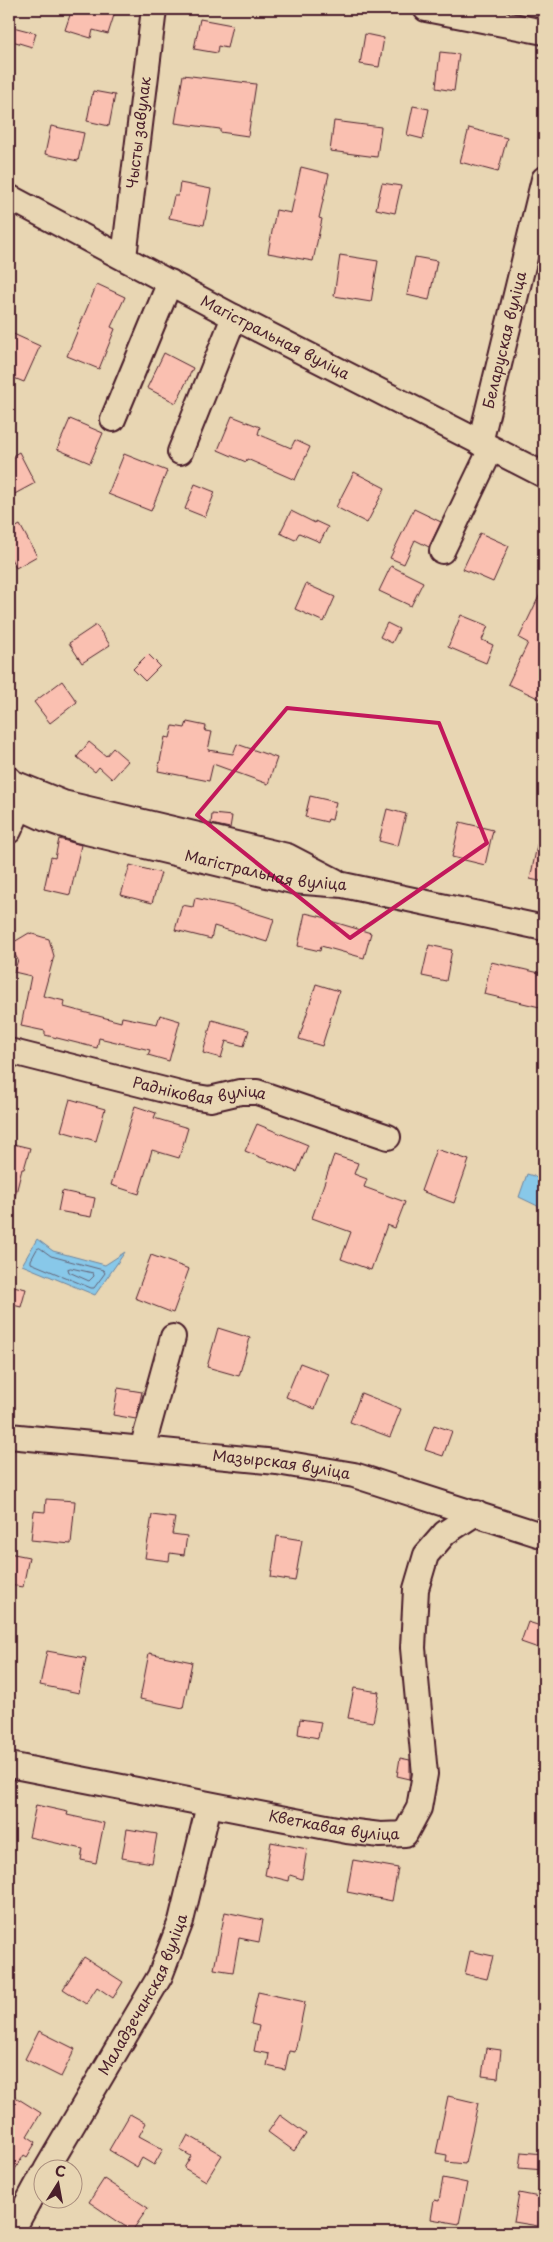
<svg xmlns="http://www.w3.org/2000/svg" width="553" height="2242" viewBox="0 0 553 2242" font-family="'Playpen Sans',sans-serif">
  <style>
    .water { fill: #88c8e9; stroke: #6f849d }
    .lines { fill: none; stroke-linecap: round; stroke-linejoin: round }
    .shore { stroke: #636377; stroke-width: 1 }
    .building { fill: #fac0b1; stroke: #4a1f2b }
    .minor-casing { stroke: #4a1f2b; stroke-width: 28 }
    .minor { stroke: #e8d6b3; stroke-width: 24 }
    .marked { fill: none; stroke: #c2185b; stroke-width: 4; stroke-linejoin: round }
    .labels { text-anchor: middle; stroke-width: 4; stroke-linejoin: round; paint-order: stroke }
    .street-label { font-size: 15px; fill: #4a1f2b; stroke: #e8d6b3 }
  </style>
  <rect width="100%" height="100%" fill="#e8d6b3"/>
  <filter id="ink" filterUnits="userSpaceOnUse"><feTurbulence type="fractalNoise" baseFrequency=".02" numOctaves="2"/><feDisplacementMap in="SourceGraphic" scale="10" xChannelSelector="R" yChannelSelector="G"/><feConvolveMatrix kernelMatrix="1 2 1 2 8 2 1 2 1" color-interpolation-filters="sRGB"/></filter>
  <g filter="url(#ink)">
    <path class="water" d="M527 1174 544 1179V1209L519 1197Z
      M37 1239 53 1251 105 1265 125 1252 95 1295 22 1265Z"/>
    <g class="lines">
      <path class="shore" d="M40 1248 51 1256 103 1270 105 1273 94 1288H91L31 1263V1260L37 1249Z
        M71 1268 93 1273 94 1276 89 1281 69 1272 68 1269Z"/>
    </g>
    <path class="building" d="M72 9H116L108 34 93 30 91 38 65 30Z
      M200 19 232 25 227 48 218 46 217 53 194 49Z
      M13 27 36 33 32 47 9 40Z
      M365 34 384 38 379 67 360 64Z
      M440 52 459 54 454 91 436 88Z
      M183 75 256 84 248 136 220 132V129L175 123Z
      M93 91 115 95 109 126 87 121Z
      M413 106 429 109 423 139 407 135Z
      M334 121 381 127 377 157 330 151Z
      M51 126 84 133 78 161 45 154Z
      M469 128 507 138 498 172 460 162Z
      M301 167 329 174 319 218 322 219 313 261 268 253 276 210 291 213Z
      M180 183 211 189 204 225 169 218 174 196H178Z
      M382 183 401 186 395 213 376 209Z
      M340 255 378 261 371 302 334 296Z
      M415 257 437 261 429 300 407 295Z
      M97 284 125 297 111 327 115 329 99 369 67 356Z
      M9 332 40 346 24 382 9 376Z
      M164 353 193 368 176 403 147 388Z
      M232 416 260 427 258 434 291 448 295 440 310 447 295 480 247 459 246 462 218 450Z
      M70 419 103 433 90 463 57 449Z
      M19 452 35 483 9 497V458Z
      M124 454 167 471 151 511 108 494Z
      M354 472 385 488 367 523 336 507Z
      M195 484 215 492 205 517 185 509Z
      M414 509 441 522 429 547 415 540 404 564 390 558Z
      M291 511 315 523V521L328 527 320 542 299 533 295 540 280 533Z
      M20 525 37 556 16 568 9 555V531Z
      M480 533 509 546 493 582 463 569Z
      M391 566 423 582 411 606 379 591Z
      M306 584 335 597 324 622 295 609Z
      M544 586V691L540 699 508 684 528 643 519 638Z
      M461 615 488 626 482 640 493 645 486 663 448 647Z
      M387 623 399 629 392 643 380 637Z
      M96 625 110 645 82 663 69 643Z
      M148 654 160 666 145 681 133 669Z
      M62 681 77 702 50 723 34 702Z
      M187 722 206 726 205 731 212 732 208 750 233 754 237 744 277 758 268 784 213 764 209 781 158 771 165 737 170 738 173 726 185 728Z
      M89 742 106 756 113 748 128 761 112 779 99 767 95 772 77 757Z
      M310 796 336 802 332 820 328 819 327 822 305 817Z
      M387 809 406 814 398 846 379 841Z
      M212 814 232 816 230 828 211 824Z
      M460 822 493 830 485 865 452 857Z
      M59 839 81 845 70 895 44 889 51 857 55 858Z
      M538 841H544V882L530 879Z
      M130 865 161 873 152 903 121 895Z
      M195 898 233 906 274 919 267 942 214 926 211 939 175 930 182 905 193 907Z
      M305 913 327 918V920L371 933 364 958 321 946 320 951 298 946Z
      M29 933 49 939 54 956 43 996 65 1001 64 1007 121 1022 122 1017 157 1024 160 1015 180 1021 169 1061 148 1055 150 1050 99 1038 97 1048 45 1035V1031L21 1026 31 976 14 972 18 960 9 945Z
      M429 945 452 950 446 981 422 976Z
      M491 962 544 974V1008L484 994Z
      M316 984 339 991 322 1046 299 1039Z
      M212 1020 249 1030 244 1046 226 1041 221 1058 203 1053Z
      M70 1099 105 1109 96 1141 61 1131Z
      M135 1106 156 1113 154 1118 188 1128 179 1158 152 1150 139 1194 111 1185Z
      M257 1124 308 1145 297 1172 245 1151Z
      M9 1143 30 1148 24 1169H22L14 1201H9Z
      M436 1149 469 1160 454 1203 421 1191Z
      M334 1155 358 1163 354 1174 367 1179 364 1187 405 1202 395 1228 387 1225 371 1270 341 1259 351 1232 312 1218Z
      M62 1191 95 1198 91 1217 58 1211Z
      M151 1255 189 1269 173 1313 135 1298Z
      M9 1285 26 1289 21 1307 9 1304Z
      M218 1328 250 1338 239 1376 207 1367Z
      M300 1363 329 1374 315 1409 286 1397Z
      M118 1388 142 1392 136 1419 113 1415Z
      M361 1393 401 1409 390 1437 350 1422Z
      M434 1425 452 1431 443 1456 425 1450Z
      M46 1499 75 1501 71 1544 31 1540 34 1511 45 1512Z
      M152 1515 175 1518 172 1534 187 1536 184 1555 170 1553 169 1561 145 1558Z
      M277 1536 302 1540 295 1581 271 1577Z
      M9 1553 29 1557 23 1587 9 1585Z
      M528 1622 544 1627V1650L521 1642Z
      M47 1651 86 1658 79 1693 40 1685Z
      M149 1653 192 1662 183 1708 140 1699Z
      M354 1688 379 1692 373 1722 348 1718Z
      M300 1719 321 1722 318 1738 298 1734Z
      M400 1758 410 1760V1779L397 1776Z
      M36 1805 68 1812 67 1815 104 1823 96 1863 81 1860 83 1849 29 1837Z
      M127 1829 157 1834 152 1863 122 1858Z
      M271 1842 307 1849 302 1879 290 1875 289 1881 265 1875Z
      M353 1860 398 1868 392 1901 347 1892Z
      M225 1912 263 1920 259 1942 239 1938 233 1972 214 1969Z
      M470 1951 493 1956 487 1979 465 1974Z
      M84 1957 123 1982 113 1998 97 1987 86 2004 63 1989Z
      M258 1992 305 2002 295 2052 289 2051 285 2070 267 2066 269 2054 254 2051 259 2026 251 2024Z
      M39 2031 75 2049 61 2077 25 2059Z
      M486 2048 501 2050 498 2078 482 2076Z
      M9 2093 41 2113 27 2136 36 2142 27 2157 24 2155 9 2179Z
      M448 2096 478 2103 465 2164 446 2162 447 2155 436 2153Z
      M130 2114 146 2123 139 2136 163 2149 154 2165 142 2158 137 2167 109 2150Z
      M280 2115 306 2134 294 2151 268 2132Z
      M188 2135 222 2155 206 2181 184 2168 191 2156 180 2150Z
      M521 2152 544 2154V2170L519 2168Z
      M443 2178 467 2183 459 2224 431 2219 434 2200 439 2201Z
      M104 2179 148 2208 132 2231 89 2202Z
      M519 2193 544 2198V2227L514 2222Z"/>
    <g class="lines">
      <g class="minor-casing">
        <g id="minor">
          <path d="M426 9 544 32"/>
          <path id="s1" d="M9 197 234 317 544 475"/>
          <path id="s2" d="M124 257 154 9"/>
          <path d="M113 419 170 282"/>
          <path id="s3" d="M480 443 544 179"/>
          <path d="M180 452 234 317"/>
          <path d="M442 551 491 449"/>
          <path id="s4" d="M9 779 20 807 46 819 78 830 292 881 343 885 544 928"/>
          <path d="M11 782 63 803 287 856 335 881"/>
          <path d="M9 831 20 807"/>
          <path id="s5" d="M9 1051 184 1095 210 1099 240 1092H257L388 1137"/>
          <path id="s6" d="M9 1436 277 1462 354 1475 544 1536"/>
          <path d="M142 1449 173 1337"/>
          <path id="s7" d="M9 1765 347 1831 380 1835 405 1834 419 1808 425 1774 413 1648 416 1589 426 1555 445 1533 476 1513"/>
          <path id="s8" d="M46 2170 160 1976 181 1921 209 1805"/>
          <path d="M11 2233 42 2176"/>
        </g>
      </g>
      <use href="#minor" class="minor"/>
    </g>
  </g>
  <path class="marked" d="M287 708 439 723 487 843 350 938 197 815Z"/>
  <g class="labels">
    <g class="street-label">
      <text dy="5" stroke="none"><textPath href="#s2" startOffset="125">Чысты завулак</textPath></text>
      <text dy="5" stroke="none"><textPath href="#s1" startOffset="301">Магістральная вуліца</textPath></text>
      <text dy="5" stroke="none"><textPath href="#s3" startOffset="106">Беларуская вуліца</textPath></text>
      <text dy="5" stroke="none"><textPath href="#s4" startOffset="285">Магістральная вуліца</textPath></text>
      <text dy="5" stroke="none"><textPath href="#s5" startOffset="196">Радніковая вуліца</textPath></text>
      <text dy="5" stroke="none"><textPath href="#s6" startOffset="274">Мазырская вуліца</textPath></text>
      <text dy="5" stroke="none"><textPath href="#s7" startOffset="331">Кветкавая вуліца</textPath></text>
      <text dy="5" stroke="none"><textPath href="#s8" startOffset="201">Маладзечанская вуліца</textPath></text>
    </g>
  </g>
  <rect width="553" height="2242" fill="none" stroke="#e8d6b3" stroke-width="30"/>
  <rect x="15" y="15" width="523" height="2212" fill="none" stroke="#4a1f2b" stroke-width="2" filter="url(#ink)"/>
  <g transform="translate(58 2184) rotate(11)"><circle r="24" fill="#e8d6b3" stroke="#a98d7d"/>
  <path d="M0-4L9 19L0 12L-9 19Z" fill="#4a1f2b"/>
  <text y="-8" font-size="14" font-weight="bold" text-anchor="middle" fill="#4a1f2b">С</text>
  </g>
</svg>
